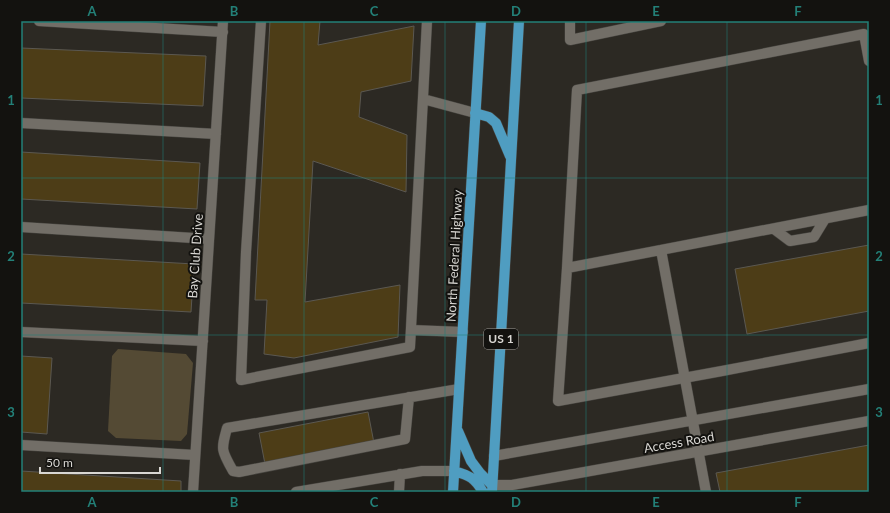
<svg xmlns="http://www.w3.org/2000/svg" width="890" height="513" viewBox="0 0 890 513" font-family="Lato,sans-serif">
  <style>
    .green { fill: #544a34 }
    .building { fill: #4d3d17; stroke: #5b5851 }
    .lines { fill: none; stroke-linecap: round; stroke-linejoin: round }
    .minor-casing { stroke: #474540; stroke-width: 11 }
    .major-casing { stroke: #474540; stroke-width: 11 }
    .minor { stroke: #726e67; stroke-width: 10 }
    .major { stroke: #4f9dc1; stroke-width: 10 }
    .grid { fill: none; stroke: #238078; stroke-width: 1; stroke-opacity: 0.55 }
    .labels { text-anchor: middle; stroke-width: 4; stroke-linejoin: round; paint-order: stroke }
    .shield { fill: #13120f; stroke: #9e9c98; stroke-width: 1 }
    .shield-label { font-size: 12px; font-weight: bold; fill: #d9d7d3 }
    .street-label { font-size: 13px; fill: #d9d7d3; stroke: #13120f }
    .neatline { fill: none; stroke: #238078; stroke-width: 1.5 }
    .grid-label { font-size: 13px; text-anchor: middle; font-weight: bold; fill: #238078 }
  </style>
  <rect width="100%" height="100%" fill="#2c2923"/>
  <path class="green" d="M118 349 186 354 193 363 187 434 181 441 116 438 108 431 112 356Z"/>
  <path class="building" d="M270 21H320L318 45 414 26 411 81 361 92 359 117 407 135 406 192 313 161 305 302 400 285 398 337 294 358 264 354 267 300H255Z
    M21 48 206 56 203 106 21 98Z
    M21 152 200 163 197 209 21 199Z
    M869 245V311L747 334 735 269Z
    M21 254 194 264 191 312 21 303Z
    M21 356 52 358 47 434 21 432Z
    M368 412 374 443 265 464 259 433Z
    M869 445V492H720L716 473Z
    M21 471 181 481V492H21Z"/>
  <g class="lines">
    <g class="minor-casing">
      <path id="minor" d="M39 21 223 32
        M261 21 246 252 241 380 410 347 427 21
        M570 21V40L661 21
        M869 61 864 34 577 90 567 268 869 210
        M423 99 475 113
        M21 123 216 134
        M21 227 209 239
        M774 229 790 241 814 237 825 219
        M661 250 706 492
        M567 268 558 401 722 371 869 343
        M411 330 463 332
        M21 332 203 341
        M409 397 405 439 239 472 233 471C221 450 221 450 227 428L459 389
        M21 445 195 455
        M494 456 869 389
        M492 485H512L869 421
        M193 492 223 21
        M296 492 422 471H454
        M399 492 400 474"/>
    </g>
    <g class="major-casing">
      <path id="major" d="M475 113 489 117 496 123 510 156
        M458 431 471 461 480 473 492 485
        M454 471C470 476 474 477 483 492
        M453 492 481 21
        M492 492 519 21"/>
    </g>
    <use href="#minor" class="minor"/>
    <use href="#major" class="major"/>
  </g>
  <path class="grid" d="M163 21V492M304 21V492M445 21V492M586 21V492M727 21V492M21 178H869M21 335H869"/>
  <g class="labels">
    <rect class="shield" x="484" y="329" width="34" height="20" rx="3"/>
    <g class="shield-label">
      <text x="501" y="343">US 1</text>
    </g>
    <g class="street-label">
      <text transform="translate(195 256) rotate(-86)" y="5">Bay Club Drive</text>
      <text transform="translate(454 256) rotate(-87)" y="5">North Federal Highway</text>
      <text transform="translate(679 442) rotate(-10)" y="5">Access Road</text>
    </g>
  </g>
  <rect width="890" height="513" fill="none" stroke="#13120f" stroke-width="44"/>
  <path d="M40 467v6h120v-6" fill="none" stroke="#d9d7d3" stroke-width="2"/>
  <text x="46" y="467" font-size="12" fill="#d9d7d3" stroke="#13120f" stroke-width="3" paint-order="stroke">50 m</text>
  <rect x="22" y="22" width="846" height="469" class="neatline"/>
  <g class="grid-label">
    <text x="92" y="16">A</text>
    <text x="234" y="16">B</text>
    <text x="374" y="16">C</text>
    <text x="516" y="16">D</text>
    <text x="656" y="16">E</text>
    <text x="798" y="16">F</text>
    <text x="11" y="105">1</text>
    <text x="879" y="105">1</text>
    <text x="11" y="261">2</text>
    <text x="879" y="261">2</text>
    <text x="11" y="417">3</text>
    <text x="879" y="417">3</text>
    <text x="92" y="507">A</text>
    <text x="234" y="507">B</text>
    <text x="374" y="507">C</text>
    <text x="516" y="507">D</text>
    <text x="656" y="507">E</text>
    <text x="798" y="507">F</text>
  </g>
</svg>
